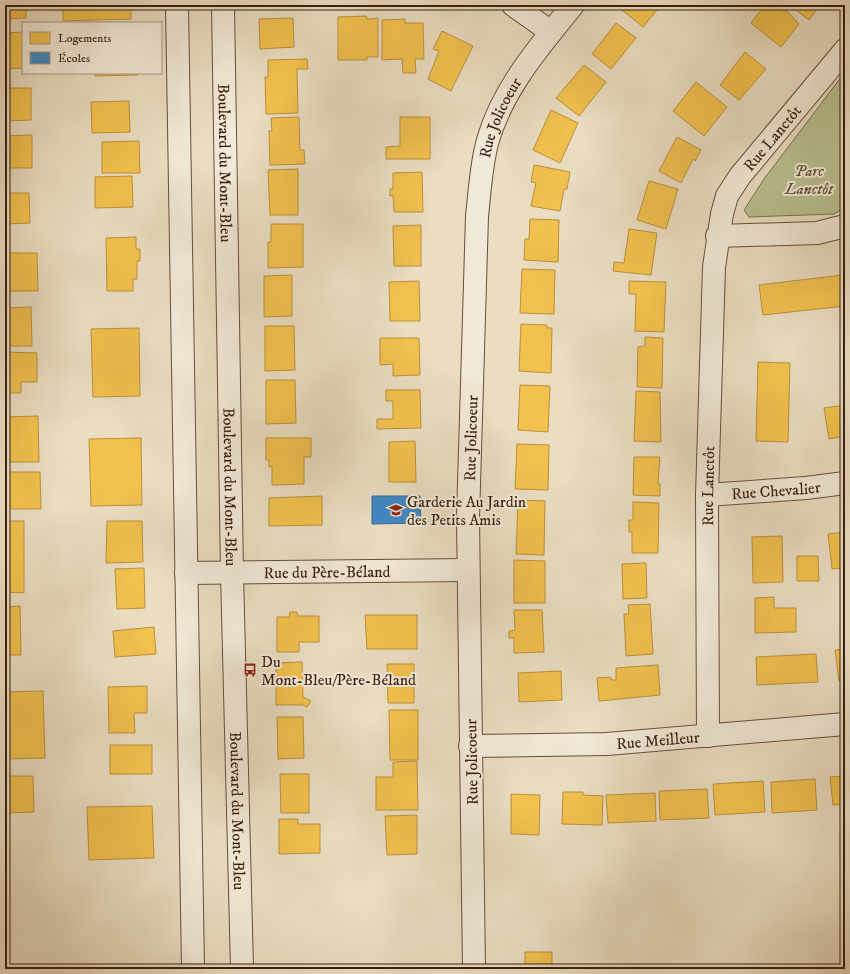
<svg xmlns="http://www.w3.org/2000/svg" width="850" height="974" viewBox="0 0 850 974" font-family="'IM FELL DW Pica',serif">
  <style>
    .green { fill: #b9c091; stroke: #796f50 }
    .homes { fill: #f2c14e; stroke: #ba903b }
    .schools { fill: #3f88c5; stroke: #3d688f }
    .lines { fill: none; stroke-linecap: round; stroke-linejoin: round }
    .minor-casing { stroke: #654e3c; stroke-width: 24 }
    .minor { stroke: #f1e9d7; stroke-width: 22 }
    .labels { text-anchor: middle; stroke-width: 4; stroke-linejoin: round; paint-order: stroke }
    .street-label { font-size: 16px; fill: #391e10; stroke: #f1e9d7 }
    .park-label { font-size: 16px; font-style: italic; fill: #5f4f37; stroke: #f1e9d7 }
    .poi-label { font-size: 16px; fill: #391e10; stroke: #f1e9d7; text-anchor: start }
  </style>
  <rect width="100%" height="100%" fill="#eaddc1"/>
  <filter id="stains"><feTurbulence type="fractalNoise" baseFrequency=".005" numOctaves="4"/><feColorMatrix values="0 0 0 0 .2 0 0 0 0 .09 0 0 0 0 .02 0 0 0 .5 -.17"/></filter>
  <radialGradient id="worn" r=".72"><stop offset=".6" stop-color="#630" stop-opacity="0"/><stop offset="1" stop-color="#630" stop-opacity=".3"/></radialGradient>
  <path class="green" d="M845 72V208L834 214 749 217 744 210 764 179Z"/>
  <path class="homes" d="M5 5H26V18L5 19Z
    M63 5H131V19L63 21Z
    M626 5H661L643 27 622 10Z
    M765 5H775L784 12 786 10 799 24 781 47 751 23Z
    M789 5H820L809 20Z
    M366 16 367 19 378 18V57H367V60H338V17Z
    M293 18 294 47 260 49 259 19Z
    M405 19V23H423L424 59H415L416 73H403L402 59 382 60V20Z
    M616 23 636 38 611 69 592 54Z
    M442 31 473 46 451 91 428 79 439 51 433 49Z
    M23 32V68L5 69V33Z
    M745 52 766 69 739 100 720 85Z
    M307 59 308 69H297L298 113 266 114 265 77H268V60Z
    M584 65 606 82 579 116 556 98Z
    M95 73H138V75L95 76Z
    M696 82 727 107 704 136 673 111Z
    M5 88H31V120L5 121Z
    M129 101 130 132 92 133 91 102Z
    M551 110 578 123 560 163 533 150Z
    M299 117 300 150H304L305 164 270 165 269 131H272L271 118Z
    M400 117H430V159H386V147L400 146Z
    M32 135V168H5V136Z
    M677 137 701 150 695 161 693 159 681 183 659 171Z
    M139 141 140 173H102V142Z
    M534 165 570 172 567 189H564L560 211 531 206 536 183 531 182Z
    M298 169V215H270L268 170Z
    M422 172 423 212H394L393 195 390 196V189H393V173Z
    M132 176 133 207 95 208V177Z
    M649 181 678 189 666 229 637 220Z
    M5 193H29L30 223 5 224Z
    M530 219 559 220 558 262 524 260 525 239H529Z
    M271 224H303V267L268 268V242H271Z
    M421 225V266H394L393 226Z
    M629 229 657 233 651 275 613 271 614 262 624 263Z
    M136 237V249H140V261H137V279H133V291H107L106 238Z
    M5 253H37L38 291H5Z
    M522 269 555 270 554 314 520 313Z
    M292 275V316L264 317V276Z
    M842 275 845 306 763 315 759 285Z
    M419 281 420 321H390L389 282Z
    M629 281 666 282 664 332 635 331 636 294H629Z
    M31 307 32 346H5V308Z
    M521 324 547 325V328H552L551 373 519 371Z
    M265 326H294L295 370 265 371Z
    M139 328 140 396 93 397 91 329Z
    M645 337 663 338 662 388 637 387 638 347 645 346Z
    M380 338H419L420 375 393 376V364L380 365Z
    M5 352 37 353V382H21V393H5Z
    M758 362 790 363 788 442 756 441Z
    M266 380H295L296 423 266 424Z
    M520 385 550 386 548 432 518 430Z
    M386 390H420L421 428 377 429V419H393V401H386Z
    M636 391 660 392 661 442 634 441Z
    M845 405V436L829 439 824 408Z
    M38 416 39 462H5V417Z
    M141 438 142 505 91 506 89 439Z
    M266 438H311V457H304V484L272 485V466L269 467V460H266Z
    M415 441 416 482H389V442Z
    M517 444 549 445 548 490 515 489Z
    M634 457H660L658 484H660V496L633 495Z
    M5 472H40L41 509H5Z
    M322 496V525L269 526V498Z
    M518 500 545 501 544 555 516 554Z
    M633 502 659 503 658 553H632V532H629V520H633Z
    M5 521H24V593L5 592Z
    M107 521H142L143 562 106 563Z
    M845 532V568L832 569 828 534Z
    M782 536 783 582 753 583 752 537Z
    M797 556H818L819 581H797Z
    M514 560 545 561V603H514Z
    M646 563 647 598 623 599 622 564Z
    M144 568 145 608 117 609 115 569Z
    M774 597V608H796V632L755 633V598Z
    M650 604 653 654 626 656 624 614H629L628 605Z
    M20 606 21 655H5V607Z
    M514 610H542L544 652 514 653V638H509V631L515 630Z
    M290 612H297L298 616H319V642H299V652H277V617H289Z
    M365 615H417V649H367Z
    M154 627 156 654 115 657 113 631Z
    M845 649V681H839L835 650Z
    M816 654 818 682 757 685 756 657Z
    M302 662 303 697 311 701 307 707 303 705H276V663Z
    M387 664H414V703H388Z
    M658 665 660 695 599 701 597 678 611 677V680H616V668Z
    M561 671 562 700 519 702 518 673Z
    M147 686V713H134L135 733H109L108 687Z
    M43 691 45 758 5 759V692Z
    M389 710H418V760H390Z
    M277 717H303L304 758 278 759Z
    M110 745H152V774H110Z
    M417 761 418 810H376V777H393V762Z
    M280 774H309V813H281Z
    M5 776H33L34 812 5 813Z
    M845 776V804L833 805 830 777Z
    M815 779 817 810 772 813 771 782Z
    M763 781 765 812 715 815 713 784Z
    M707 789 709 818 660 820 659 791Z
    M563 792H583V795L603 796 602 825 562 824Z
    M655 793 656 821 608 823 606 795Z
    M511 794 540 795 539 835 511 834Z
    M152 806 154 858 89 860 87 807Z
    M417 815V854L387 855 385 816Z
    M279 819H298V824H320V853L279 854Z
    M525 952H552V969H525Z
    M394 966H422V969H394Z
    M290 967H317V969H290Z"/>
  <path class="schools" d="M372 496H420L421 523 372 524Z"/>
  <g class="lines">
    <g class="minor-casing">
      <g id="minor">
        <path d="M177 5 193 969"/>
        <path id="s1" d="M223 5 232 573 242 969"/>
        <path d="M513 5 551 32"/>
        <path d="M717 236 817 233 845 226"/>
        <path id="s2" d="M707 495 806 488 845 483"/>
        <path id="s3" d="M186 573 468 570"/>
        <path id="s4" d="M708 736 707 495 714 267 722 214 727 196 740 176 845 50"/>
        <path id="s5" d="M470 746 607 744 845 724"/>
        <path id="s6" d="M474 969 468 518 477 216C480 190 481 164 488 140 503 88 540 46 573 5"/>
      </g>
    </g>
    <use href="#minor" class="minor"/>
  </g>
  <defs>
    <g id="school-bare" transform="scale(1.08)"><path d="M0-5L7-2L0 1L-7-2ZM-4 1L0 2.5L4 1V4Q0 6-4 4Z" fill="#8f2418" stroke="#f1e9d7" stroke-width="2.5" paint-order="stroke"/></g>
    <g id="bus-bare" transform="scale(1.08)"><path d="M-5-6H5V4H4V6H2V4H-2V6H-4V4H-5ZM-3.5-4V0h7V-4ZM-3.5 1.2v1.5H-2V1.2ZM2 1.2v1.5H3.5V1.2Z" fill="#8f2418" stroke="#f1e9d7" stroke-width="2.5" paint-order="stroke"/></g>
  </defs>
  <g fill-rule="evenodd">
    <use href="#school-bare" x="396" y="510"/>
    <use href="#bus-bare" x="250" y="670"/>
  </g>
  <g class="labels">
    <g class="street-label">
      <text dy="6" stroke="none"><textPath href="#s6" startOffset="855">Rue Jolicoeur</textPath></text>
      <text dy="6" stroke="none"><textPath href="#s4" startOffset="615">Rue Lanctôt</textPath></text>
      <text dy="6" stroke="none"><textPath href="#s1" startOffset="158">Boulevard du Mont-Bleu</textPath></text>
      <text dy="6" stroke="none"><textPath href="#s6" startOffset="531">Rue Jolicoeur</textPath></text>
      <text dy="6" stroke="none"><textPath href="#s4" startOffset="250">Rue Lanctôt</textPath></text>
      <text dy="6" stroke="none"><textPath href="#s1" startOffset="482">Boulevard du Mont-Bleu</textPath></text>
      <text dy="6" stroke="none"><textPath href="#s2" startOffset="69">Rue Chevalier</textPath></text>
      <text dy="6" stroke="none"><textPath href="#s3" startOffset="141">Rue du Père-Béland</textPath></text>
      <text dy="6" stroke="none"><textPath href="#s5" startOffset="188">Rue Meilleur</textPath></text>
      <text transform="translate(471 762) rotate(-91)" y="6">Rue Jolicoeur</text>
      <text dy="6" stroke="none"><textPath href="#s1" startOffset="806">Boulevard du Mont-Bleu</textPath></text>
    </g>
    <g class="park-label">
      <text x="809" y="176">Parc<tspan x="809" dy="18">Lanctôt</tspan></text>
    </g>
    <g class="poi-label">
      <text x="407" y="507">Garderie Au Jardin<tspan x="407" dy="18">des Petits Amis</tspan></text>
      <text x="261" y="667">Du<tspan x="261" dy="18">Mont-Bleu/Père-Béland</tspan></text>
    </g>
  </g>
  <rect width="850" height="974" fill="none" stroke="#eaddc1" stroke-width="20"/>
  <rect x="6" y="6" width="838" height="962" fill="none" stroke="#391e10" stroke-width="2"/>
  <rect x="10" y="10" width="830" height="954" fill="none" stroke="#391e10"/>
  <rect x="22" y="22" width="140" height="52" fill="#f1e9d7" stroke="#a79887"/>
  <rect x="30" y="32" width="20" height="12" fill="#f2c14e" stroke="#a79887"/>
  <text x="58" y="42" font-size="12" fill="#391e10">Logements</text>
  <rect x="30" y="52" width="20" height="12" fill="#3f88c5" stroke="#a79887"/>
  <text x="58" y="62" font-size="12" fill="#391e10">Écoles</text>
  <rect width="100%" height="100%" filter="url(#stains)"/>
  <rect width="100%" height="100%" fill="url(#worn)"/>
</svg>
